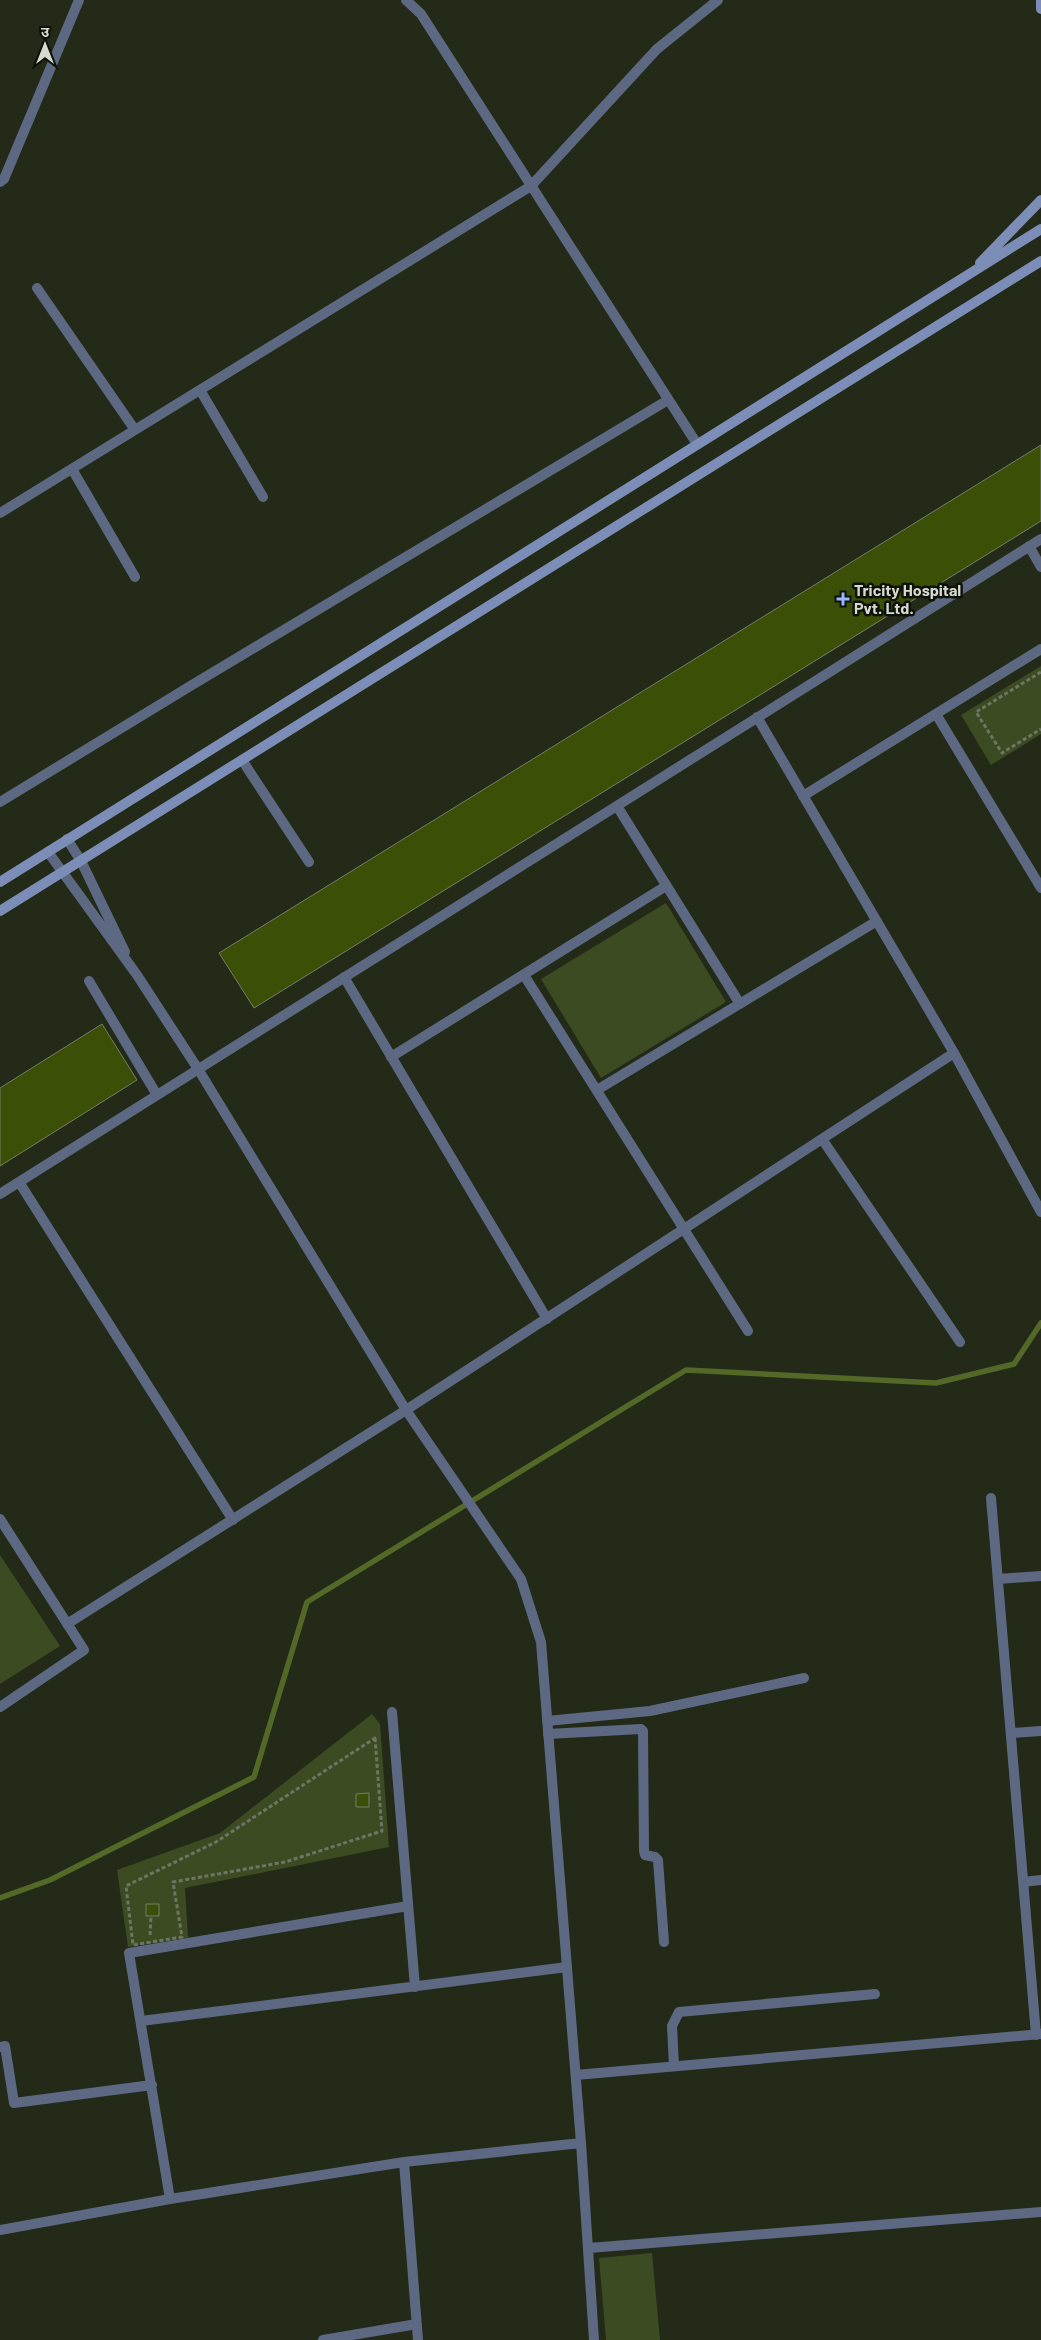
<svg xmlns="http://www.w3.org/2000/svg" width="1041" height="2340" viewBox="0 0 1041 2340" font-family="Barlow,'Noto Sans Devanagari',sans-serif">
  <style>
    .green { fill: #3d4b22 }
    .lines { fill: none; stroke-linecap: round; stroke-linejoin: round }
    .stream { stroke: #546927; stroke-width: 5.5 }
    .building { fill: #3b4f06; stroke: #767e6a }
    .path { stroke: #6f7566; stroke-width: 3; stroke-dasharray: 4 2.5; stroke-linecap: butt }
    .lane { stroke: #5d6983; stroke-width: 10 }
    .street { stroke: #5d6983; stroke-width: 10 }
    .secondary { stroke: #7c8eb7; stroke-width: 10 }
    .poi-dot { fill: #96b6fd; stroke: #0e1109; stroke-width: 2 }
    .labels { text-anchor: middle; stroke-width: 5; stroke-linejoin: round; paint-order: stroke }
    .poi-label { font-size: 16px; font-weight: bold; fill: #d6dbd0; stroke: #0e1109; text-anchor: start }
  </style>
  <rect width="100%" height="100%" fill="#232a18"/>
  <path class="green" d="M1041 666V734L991 765 961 715Z
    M666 903 726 1002 601 1078 541 979Z
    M0 1555 60 1646 0 1684Z
    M372 1714 380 1724 389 1847 185 1888 188 1938 128 1947 117 1870 220 1833Z
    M652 2253 660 2340H606L599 2258Z"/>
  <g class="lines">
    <path class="stream" d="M0 1898 50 1880 254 1777 307 1602 686 1370 936 1383 1014 1364 1041 1323"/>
  </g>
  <path class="building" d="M1041 445V521L254 1008 219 953Z
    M102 1024 137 1080 0 1166V1088Z
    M369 1793V1807H356V1794Z
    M146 1904H159V1916H146Z"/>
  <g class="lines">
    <path class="path" d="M1041 672 976 712 1002 753 1041 729
      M375 1738 382 1831 285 1862 173 1882 182 1937 133 1945 126 1886 216 1842Z
      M150 1935 151 1916"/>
    <path class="lane" d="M37 288 135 430
      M200 390 263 497
      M72 469 135 577
      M0 513 531 186
      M242 760 309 862
      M0 802 192 685 668 400
      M89 981 157 1095
      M547 1721 650 1711 804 1678
      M548 1734 641 1729 643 1731 644 1851 645 1855 655 1857 658 1860 664 1942
      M674 2066 672 2026 679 2012 875 1994"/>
    <path class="street" d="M406 0 421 14 697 444
      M0 182 4 179 79 0
      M531 186 657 49 718 0
      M1029 546 1041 567
      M936 714 1041 888
      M757 717 954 1053 1041 1212
      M803 796 1041 649
      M617 806 740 1004
      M67 839 81 861 125 952
      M48 852 137 975 198 1069 406 1410 521 1579 541 1642 581 2143 594 2340
      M524 975 748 1331
      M344 977 547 1319
      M391 1057 666 886
      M597 1090 877 921
      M822 1139 960 1342
      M19 1182 233 1520
      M0 1194 1041 539
      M991 1498 1036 2035
      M0 1519 84 1650 0 1707
      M998 1579 1041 1576
      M67 1624 406 1410 954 1053
      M392 1712 415 1987
      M1011 1733 1041 1731
      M1023 1882 1041 1880
      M141 2021 567 1967
      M0 2047 5 2046 14 2103 152 2085
      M576 2075 1041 2034
      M404 2162 418 2340
      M170 2199 129 1953 408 1906
      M0 2230 170 2199 404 2162 581 2143
      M589 2248 1041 2212
      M323 2340 417 2324"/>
    <path class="secondary" d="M1041 0V9
      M980 263 1041 200
      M0 882 1041 229
      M0 911 1041 261"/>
  </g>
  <path class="poi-dot" d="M840.5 591.5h5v5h5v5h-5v5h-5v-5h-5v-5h5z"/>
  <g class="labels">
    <g class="poi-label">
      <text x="854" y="596">Tricity Hospital<tspan x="854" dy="18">Pvt. Ltd.</tspan></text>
    </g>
  </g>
  <g transform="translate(45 45)" stroke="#0e1109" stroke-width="4" paint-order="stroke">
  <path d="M0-4L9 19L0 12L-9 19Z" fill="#d6dbd0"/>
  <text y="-8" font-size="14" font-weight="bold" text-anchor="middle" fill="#d6dbd0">उ</text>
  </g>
</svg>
